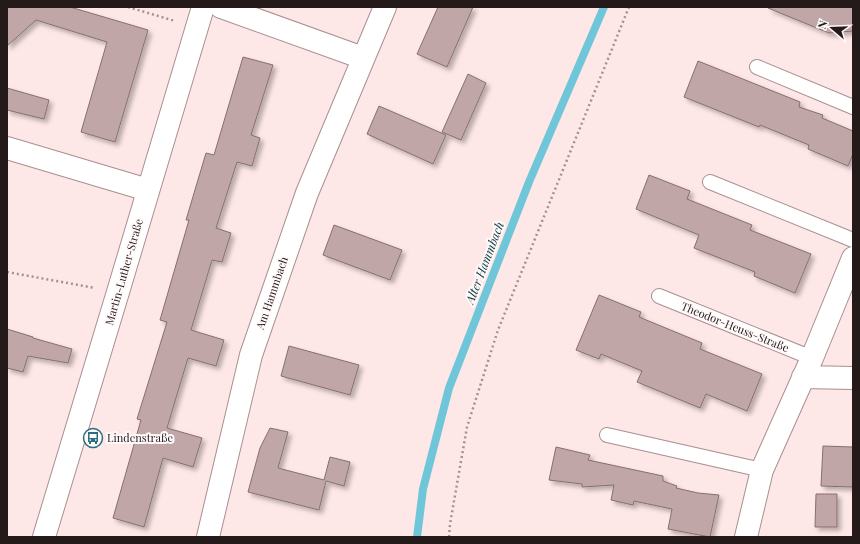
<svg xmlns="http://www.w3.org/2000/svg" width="860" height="544" viewBox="0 0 860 544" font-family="'Playfair Display',serif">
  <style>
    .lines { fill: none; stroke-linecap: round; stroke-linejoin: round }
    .stream { stroke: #70c6d9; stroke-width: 8 }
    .building { fill: #c0a6a6; stroke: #876f6f; filter: url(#shadow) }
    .lane-casing { stroke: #a98f90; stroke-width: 16 }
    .street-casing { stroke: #a98f90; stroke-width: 24 }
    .path { stroke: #a39191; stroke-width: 2.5; stroke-dasharray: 2 3; stroke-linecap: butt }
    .lane { stroke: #fff; stroke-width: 14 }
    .street { stroke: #fff; stroke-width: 22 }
    .labels { text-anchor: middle; stroke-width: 4; stroke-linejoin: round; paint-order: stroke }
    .street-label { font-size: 11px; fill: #241a1a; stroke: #fff9f9 }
    .poi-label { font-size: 11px; fill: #241a1a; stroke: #fff9f9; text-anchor: start }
    .water-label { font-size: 12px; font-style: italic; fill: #0d373f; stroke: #fff9f9 }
  </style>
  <defs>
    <filter id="shadow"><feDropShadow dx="3.5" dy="3.5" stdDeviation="2" flood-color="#0004"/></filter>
  </defs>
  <rect width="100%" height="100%" fill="#fee7e7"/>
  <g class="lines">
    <path class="stream" d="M417 537 423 489 449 388 529 182 604 7"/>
  </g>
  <path class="building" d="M7 7H70L148 30 115 142 81 132 107 42 36 20 7 46Z
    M438 7H473L447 67 417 54Z
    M768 7H853V31L829 33 768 8Z
    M243 57 273 65 251 135 260 138 252 166 237 162 216 228 231 233 222 262 212 260 191 330 224 340 216 366 188 358 167 428 202 438 193 467 163 458 144 527 113 518 141 420 137 419 167 322 160 320 189 220H186L206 153 214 155Z
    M698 61 800 102 799 107 823 115 822 118 853 131V154L848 166 808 149 809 145 760 125 759 127 684 97Z
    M468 74 486 83 461 140 442 132Z
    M7 88 49 100 44 119 7 110Z
    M379 106 446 135 433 164 367 134Z
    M649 175 690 191 687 199 752 225 750 230 811 254 795 293 754 276 755 272 694 248 699 235 636 209Z
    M334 225 402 250 390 280 323 255Z
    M599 295 641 312 639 317 702 343 700 349 762 374 747 411 706 394 700 408 637 382 642 371 601 354 599 359 576 350Z
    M7 329 33 337V338L72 349 68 363 28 356 23 372 7 368Z
    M289 346 359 365 350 395 281 376Z
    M270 428 288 432 278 468 324 480 330 457 350 462 344 486 326 481 319 510 248 492 260 448Z
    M823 446 853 447V487L821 486Z
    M556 447 590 455 588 460 663 476V481L677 486 676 488 698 493 719 495 710 537 668 529 672 509 634 501 633 505 611 500 614 485 582 487V484L549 480Z
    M816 494H837V527H815Z"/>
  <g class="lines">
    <g class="lane-casing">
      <path id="lane" d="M757 67 853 107
        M710 182 853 240
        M659 296 812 358
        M607 435 762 470"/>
    </g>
    <g class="street-casing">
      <path id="street" d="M221 7 363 58
        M7 148 148 190
        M803 377 853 378
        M44 537 118 292 203 7
        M208 537 251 355 307 193 385 7
        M746 537 762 470 812 358 853 258"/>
    </g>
    <path class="path" d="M128 7 175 21
      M7 272 95 288
      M449 537 450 524 467 427 498 330 629 7"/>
    <use href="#lane" class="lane"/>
    <use href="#street" class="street"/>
  </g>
  <defs>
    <g id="bus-ring" transform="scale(1)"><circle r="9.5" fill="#fff9f9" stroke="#296f7d" stroke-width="1.5"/><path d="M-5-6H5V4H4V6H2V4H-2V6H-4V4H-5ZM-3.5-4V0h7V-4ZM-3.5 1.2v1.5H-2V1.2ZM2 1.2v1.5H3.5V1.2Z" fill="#296f7d"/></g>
  </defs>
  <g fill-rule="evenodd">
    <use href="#bus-ring" x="93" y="438"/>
  </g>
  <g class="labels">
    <g class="street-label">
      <text transform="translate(124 272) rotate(-74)" y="4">Martin-Luther-Straße</text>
      <text transform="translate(272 293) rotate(-71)" y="4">Am Hammbach</text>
      <text transform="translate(735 327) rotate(22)" y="4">Theodor-Heuss-Straße</text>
    </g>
    <g class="poi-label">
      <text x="107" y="442">Lindenstraße</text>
    </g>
    <g class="water-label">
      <text transform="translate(485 263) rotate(-69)" y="4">Alter Hammbach</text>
    </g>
  </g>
  <rect width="860" height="544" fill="none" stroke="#241a1a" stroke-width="16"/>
  <g transform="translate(832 28) rotate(289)" stroke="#fff9f9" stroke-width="3" paint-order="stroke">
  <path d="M0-3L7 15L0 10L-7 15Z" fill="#241a1a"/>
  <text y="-6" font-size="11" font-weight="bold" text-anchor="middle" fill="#241a1a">N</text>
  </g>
</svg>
